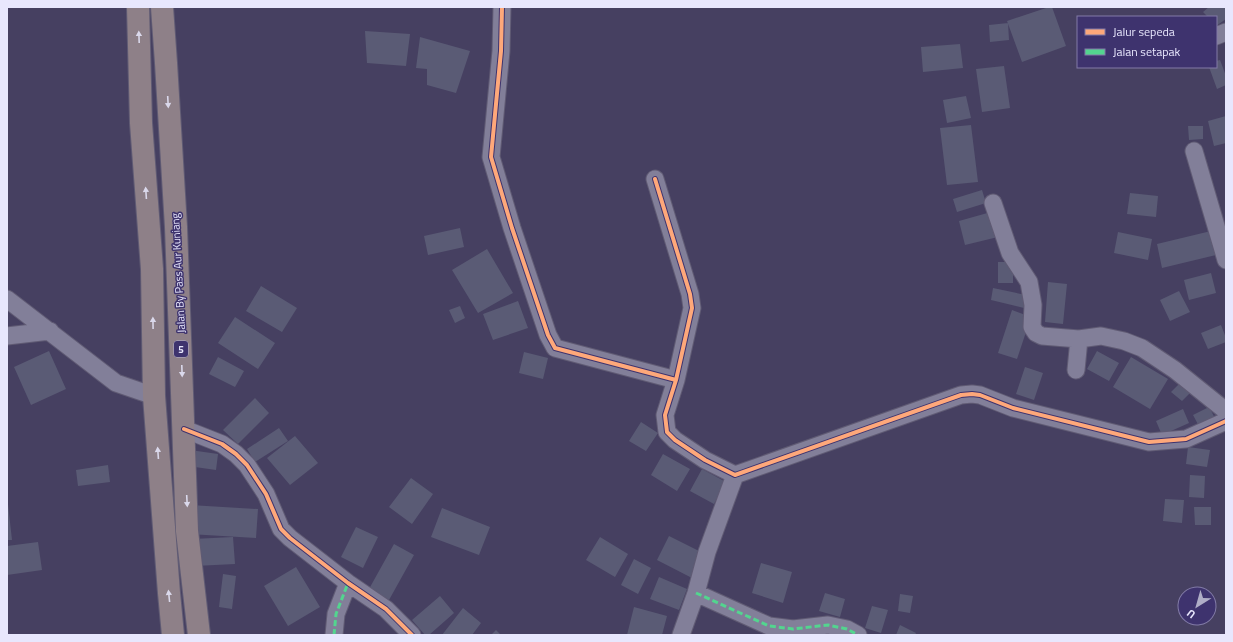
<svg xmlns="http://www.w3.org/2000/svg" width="1233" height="642" viewBox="0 0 1233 642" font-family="'Titillium Web',sans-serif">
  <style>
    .building { fill: #5a5b75 }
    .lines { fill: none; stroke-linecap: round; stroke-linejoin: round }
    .street-casing { stroke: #605b74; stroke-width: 19 }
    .highway-casing { stroke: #605b74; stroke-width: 24 }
    .street { stroke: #827f99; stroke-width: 17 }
    .highway { stroke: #8e8088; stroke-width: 22 }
    .quiet { stroke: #53d58f; stroke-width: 3; stroke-dasharray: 6 3; stroke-linecap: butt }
    .cycleway-casing { stroke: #3e336e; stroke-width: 6 }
    .cycleway { stroke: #fea87a; stroke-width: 4 }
    .oneway { fill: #dad8eb }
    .labels { text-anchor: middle; stroke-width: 3; stroke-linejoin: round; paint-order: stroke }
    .shield { fill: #3e336e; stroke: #b5b1d2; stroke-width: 1 }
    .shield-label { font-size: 10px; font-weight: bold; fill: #e8e7fd }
    .street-label { font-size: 11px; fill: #e8e7fd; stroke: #3e336e }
  </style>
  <rect width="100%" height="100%" fill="#464061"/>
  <path class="building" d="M1049 7H1052L1066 46 1022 62 1007 21Z
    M1209 7H1226V19L1216 26V17H1208L1203 12Z
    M1008 23 1009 40 990 42 989 25Z
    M365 31 410 34 406 66 367 63Z
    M420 37 470 51 456 93 427 85V69L416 68Z
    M960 44 963 68 923 72 921 47Z
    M1220 60 1226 76V85L1217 89 1209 67H1216V61Z
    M1004 66 1010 108 982 112 976 69Z
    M966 96 971 118 947 123 943 100Z
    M1226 116V143L1214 146 1208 121Z
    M971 125 978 182 947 185 940 128Z
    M1188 126H1203V139L1189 140Z
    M982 190 986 203 957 212 953 199Z
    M1130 193 1158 196 1156 217 1127 214Z
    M991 212 998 237 965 245 959 221Z
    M460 228 464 247 428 255 424 236Z
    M1211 231 1216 255 1162 268 1157 244Z
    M1118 232 1152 239 1148 260 1114 253Z
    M487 249 513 293 478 313 452 270Z
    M998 262H1013V283H998Z
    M1211 273 1216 293 1189 300 1184 280Z
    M1048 282 1067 284 1063 324 1045 322Z
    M261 286 297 308 282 332 246 311Z
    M993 288 1026 295 1024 308 991 300Z
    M1179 291 1190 312 1170 321 1160 300Z
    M518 301 528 328 493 340 483 314Z
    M460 306 465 318 455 323 449 310Z
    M1012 310 1031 317 1017 359 998 353Z
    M235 317 275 343 258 369 218 343Z
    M1221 325 1226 338V342L1208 349 1201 333Z
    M49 351 66 389 31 405 14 367Z
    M1097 351 1119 363 1109 381 1087 369Z
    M524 352 548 358 543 379 519 373Z
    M218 357 244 371 235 387 209 374Z
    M1131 357 1168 379 1150 409 1113 387Z
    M1025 367 1043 373 1034 400 1016 394Z
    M1180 383 1191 392 1182 401 1171 392Z
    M255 398 269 413 238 444 223 430Z
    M1209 407 1217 422 1201 430 1193 415Z
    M1183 409 1189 423 1162 435 1156 421Z
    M641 422 658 433 646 451 629 441Z
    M279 428 288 441 255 462 247 449Z
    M295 436 318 463 290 485 267 458Z
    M1188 447 1210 450 1207 467 1186 464Z
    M190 450 218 454 216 470 188 466Z
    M663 454 690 469 677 491 651 475Z
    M108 465 110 482 78 486 76 470Z
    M702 469 726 482 714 504 690 491Z
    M1190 475 1205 476 1204 498 1189 497Z
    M411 478 433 494 412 524 389 507Z
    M1165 499 1184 500 1182 523 1163 521Z
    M7 504H8L12 540H7Z
    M190 505 258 509 256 538 189 534Z
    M1194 507H1211V525H1195Z
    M442 508 490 527 479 555 431 537Z
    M356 527 378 537 363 568 341 557Z
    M669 536 705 554 692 578 657 560Z
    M233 537 235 564 195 566 193 539Z
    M600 537 628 554 615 577 586 560Z
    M38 542 42 570 7 575V546Z
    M394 544 414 555 389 600 369 589Z
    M634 559 651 568 638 594 621 585Z
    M761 563 792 572 783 603 752 593Z
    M296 567 320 607 288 626 264 586Z
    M223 574 236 576 232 609 219 607Z
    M659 577 687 589 679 610 650 599Z
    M825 593 845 599 840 617 819 611Z
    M900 594 913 596 910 613 898 611Z
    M440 596 454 613 429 635H425L412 620Z
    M872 606 888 610 881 633 865 628Z
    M634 607 667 616 662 635H627Z
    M463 608 481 623 472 635H442Z
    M900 625 916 633 915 635H896Z
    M496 630 501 635H491Z"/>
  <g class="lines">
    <g class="street-casing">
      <path id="street" d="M502 7 501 51 491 157 512 228 548 335 555 348 676 380
        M1216 36 1226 32
        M1194 151 1226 260
        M655 179 690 294 692 308 676 380 665 415 667 432 675 440 705 460 735 475 961 395 972 394 980 395 1013 408 1149 442 1186 439 1226 421
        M993 203 1010 253 1029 282 1033 305 1032 327 1036 333 1042 336 1079 339
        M7 299 116 383 154 396
        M7 336 50 331
        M1076 370 1079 339 1101 336 1124 341 1142 348 1175 370 1226 411
        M184 429 222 444 236 454 247 465 266 494 281 529 290 538 348 583 386 609 412 635
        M696 593 769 626 793 629 828 625 847 629 858 635
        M334 635 336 614 348 583
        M681 635 696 593 707 552 735 475"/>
    </g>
    <g class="highway-casing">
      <path id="highway" d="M138 7 141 123 152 269 154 396 169 593 173 635
        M162 7 166 63 176 227 187 531 199 635"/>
    </g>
    <use href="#street" class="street"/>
    <use href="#highway" class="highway"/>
    <path class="quiet" d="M696 593 769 626 793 629 828 625 847 629 858 635
      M334 635 336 614 348 583"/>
    <g class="cycleway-casing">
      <path id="cycleway" d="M502 7 501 51 491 157 512 228 548 335 555 348 676 380
        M655 179 690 294 692 308 676 380 665 415 667 432 675 440 705 460 735 475 961 395 972 394 980 395 1013 408 1149 442 1186 439 1226 421
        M184 429 222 444 236 454 247 465 266 494 281 529 290 538 348 583 386 609 412 635"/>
    </g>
    <use href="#cycleway" class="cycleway"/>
  </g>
  <defs><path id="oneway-solid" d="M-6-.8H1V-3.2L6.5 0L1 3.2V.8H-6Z"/></defs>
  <g class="oneway">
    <use href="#oneway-solid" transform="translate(139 37) rotate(-92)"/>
    <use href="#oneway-solid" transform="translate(168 102) rotate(87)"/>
    <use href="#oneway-solid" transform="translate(146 193) rotate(-94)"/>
    <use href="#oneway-solid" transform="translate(153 323) rotate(-91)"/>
    <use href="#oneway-solid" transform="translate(182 371) rotate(88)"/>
    <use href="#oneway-solid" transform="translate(158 453) rotate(-94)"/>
    <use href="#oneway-solid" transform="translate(187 501) rotate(87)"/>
    <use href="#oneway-solid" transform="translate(169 596) rotate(-96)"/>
  </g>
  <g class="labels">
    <rect class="shield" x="174" y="341" width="14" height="16" rx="3"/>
    <g class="shield-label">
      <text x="181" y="353">5</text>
    </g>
    <g class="street-label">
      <text transform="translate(178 273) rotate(-93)" y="4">Jalan By Pass Aur Kuniang</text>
    </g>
  </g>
  <rect width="1233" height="642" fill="none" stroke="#e8e7fd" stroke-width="16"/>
  <rect x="1077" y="16" width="140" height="52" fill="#3e336e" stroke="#827ba7"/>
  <rect x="1085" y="29" width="20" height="6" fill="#fea87a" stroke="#827ba7"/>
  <text x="1113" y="36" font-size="12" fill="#e8e7fd">Jalur sepeda</text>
  <rect x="1085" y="49" width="20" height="6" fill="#53d58f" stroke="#827ba7"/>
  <text x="1113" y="56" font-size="12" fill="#e8e7fd">Jalan setapak</text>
  <g transform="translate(1197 606) rotate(217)"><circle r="19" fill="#3e336e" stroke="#827ba7"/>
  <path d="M0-3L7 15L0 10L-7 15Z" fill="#afadc6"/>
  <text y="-6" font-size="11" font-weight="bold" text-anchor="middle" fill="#e8e7fd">U</text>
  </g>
</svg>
